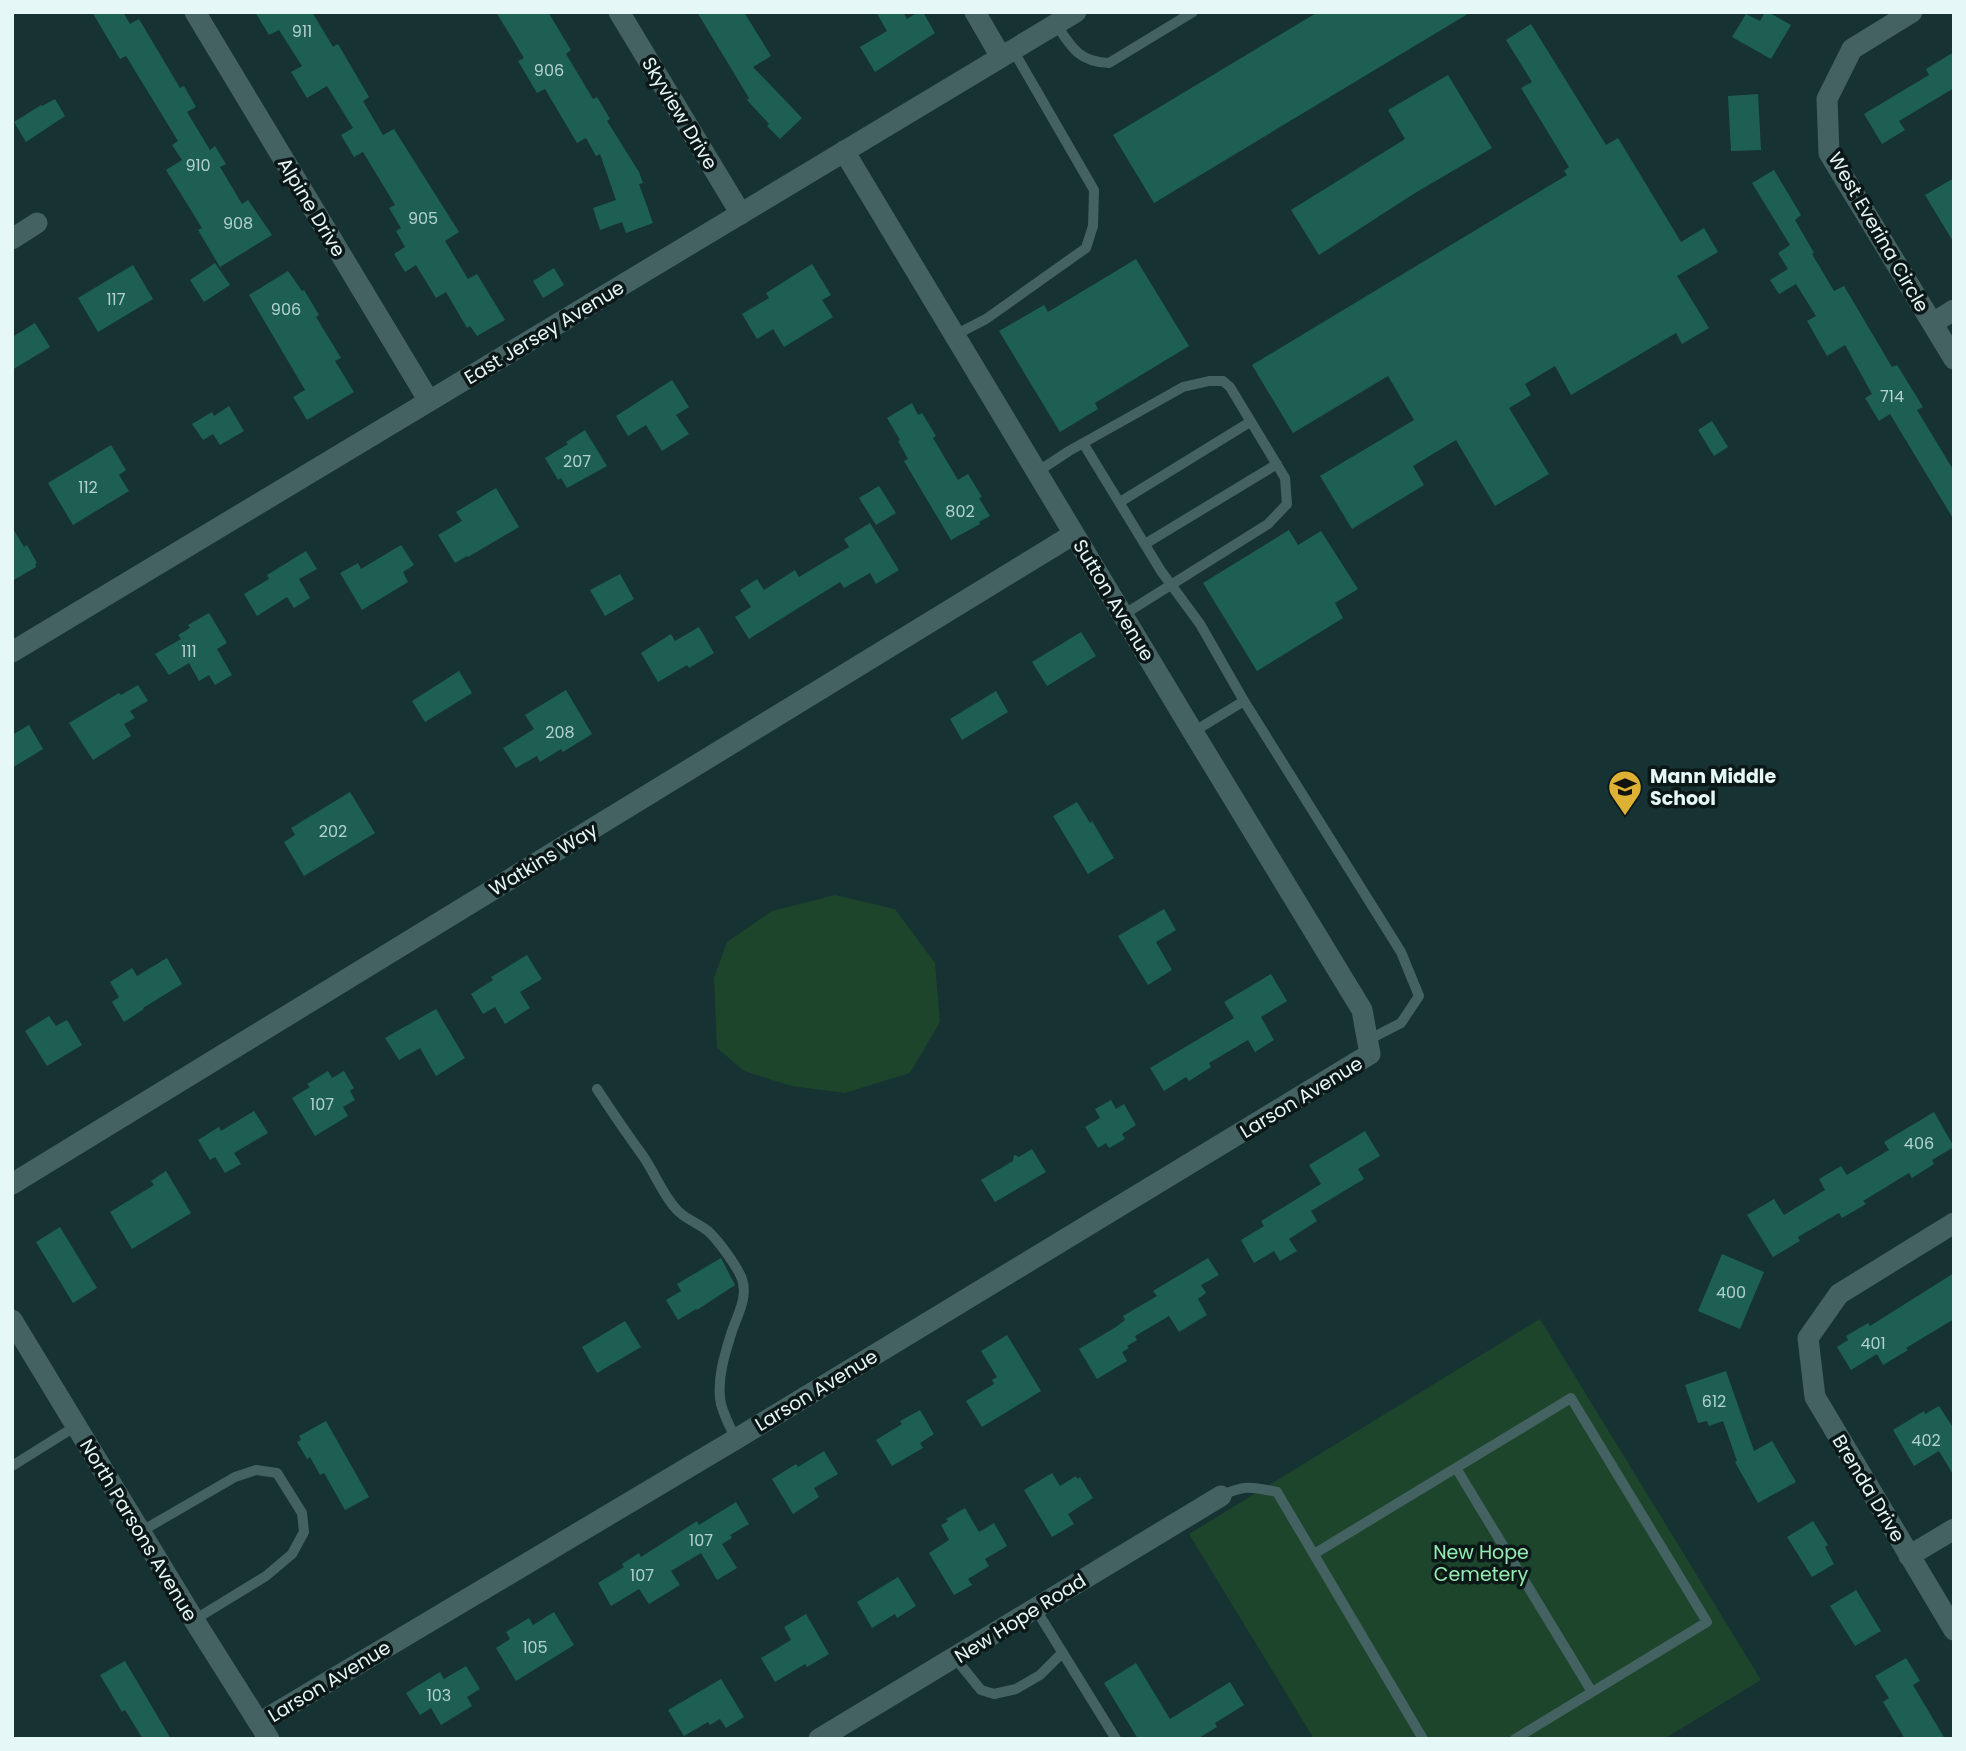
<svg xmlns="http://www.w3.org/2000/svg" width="1966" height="1751" viewBox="0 0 1966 1751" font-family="Poppins,sans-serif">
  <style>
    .green { fill: #1c452b }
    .building { fill: #1d6052 }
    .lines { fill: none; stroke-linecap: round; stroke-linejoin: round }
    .service { stroke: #456263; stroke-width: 10 }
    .minor { stroke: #456263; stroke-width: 21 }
    .tertiary { stroke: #456263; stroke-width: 21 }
    .secondary { stroke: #456263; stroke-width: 21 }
    .labels { text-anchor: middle; stroke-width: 7; stroke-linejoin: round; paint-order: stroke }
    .number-label { font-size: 16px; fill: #b4d1ce }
    .street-label { font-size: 19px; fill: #e6f7f7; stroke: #0c1818 }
    .poi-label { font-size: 19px; font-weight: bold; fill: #e6f7f7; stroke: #0c1818; text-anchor: start }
    .park-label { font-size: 19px; fill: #95ecb1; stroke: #0c1818 }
  </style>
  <rect width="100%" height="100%" fill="#163233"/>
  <path class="green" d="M835 895 895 909 935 963 940 1022 910 1073 845 1093 791 1086 744 1071 717 1048 714 978 727 942 772 911Z
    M1540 1319 1761 1680 1664 1739H1314L1189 1534Z"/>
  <path class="building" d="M92 12H123L130 24 139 19 180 88 184 86 196 107 187 112 210 150 215 146 226 164 220 167 242 204 248 200 272 235 220 267 198 230 202 228 166 170 182 160 172 145 178 141 126 56 120 59Z
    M255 12H312L333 47 338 44 369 97 363 101 383 135 394 129 459 232 445 241 468 279 477 274 505 320 477 336 470 326 467 328 446 292 436 298 416 265 405 272 394 254 405 247 396 231 401 228 389 208 395 205 363 152 354 157 341 135 353 128 327 86 307 98 291 72 302 66 279 30 269 35Z
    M496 12H548L571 50 566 54 593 99 597 97 610 119 607 121 639 172 643 183 639 184 653 223 626 233 622 222 600 230 593 208 616 200 600 154 596 156 586 138 577 143 545 89 537 93 518 61 524 58Z
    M697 12H744L771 56 753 67 802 118 780 139 767 126 769 124 747 100 749 98Z
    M876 12H903L907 19 918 12H923L935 33 875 72 860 47 887 31Z
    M1318 12H1471L1154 203 1113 135Z
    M1765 12H1768L1791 25 1771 59 1732 37 1746 14 1760 21Z
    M1531 24 1606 145 1618 138 1681 242 1704 228 1718 252 1677 276 1709 328 1682 344 1676 333 1571 395 1555 366 1525 384 1531 395 1509 408 1549 474 1495 506 1456 440 1413 466 1424 485 1352 529 1320 476 1414 420 1388 376 1293 433 1252 365 1567 175 1564 171 1569 167 1521 88 1532 82 1506 40Z
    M1954 52V88L1899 121 1905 130 1882 144 1864 114 1929 75 1926 69Z
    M1448 75 1492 148 1415 193 1319 255 1291 210 1405 139 1388 110Z
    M1758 94 1761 150 1731 151 1728 96Z
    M55 99 65 116 26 142 14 122 41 105 42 106Z
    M1774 170 1801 215 1795 220 1814 253 1812 254 1834 291 1844 286 1892 367 1897 365 1923 407 1917 410 1954 471V520L1890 414 1879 421 1865 398 1872 394 1845 345 1827 356 1807 321 1816 316 1796 284 1779 294 1770 280 1788 269 1778 253 1790 245 1752 183Z
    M1954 178V243L1925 195Z
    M1136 259 1189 346 1095 403 1098 409 1060 432 999 331 1044 305 1048 312Z
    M215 263 230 285 204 302 190 280Z
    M812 264 831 295 822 300 833 317 784 347 773 329 757 339 742 314 769 298 766 293Z
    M133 265 153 299 98 332 78 298Z
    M554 268 564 285 543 298 533 281Z
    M288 271 302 291 304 290 319 315 316 317 341 358 335 361 354 392 307 420 293 397 305 390 249 295Z
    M35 323 50 347 12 370V337Z
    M672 380 689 407 676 415 689 434 662 451 646 425 628 436 616 416Z
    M912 403 918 415 922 413 936 436 933 438 958 480 968 474 982 497 979 498 990 516 979 522 980 524 951 540 904 461 908 459 898 441 900 440 887 418Z
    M229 406 244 431 220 445 213 434 203 440 192 424 212 412 214 416Z
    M1712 421 1728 447 1714 456 1698 430Z
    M585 430 607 466 567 488 561 478 558 480 545 458 568 444 566 442Z
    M111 445 126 470 119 475 129 491 73 525 48 483Z
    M879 486 896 513 876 525 859 498Z
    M496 488 519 527 468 557 467 556 455 563 438 535 462 521 456 512Z
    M870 523 899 570 876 584 870 573 844 588 840 582 749 639 735 617 751 607 740 590 757 579 764 590 795 570 799 577 849 547 844 539Z
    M12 527 24 547 27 545 37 563 35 564 36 567 12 581Z
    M1289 530 1298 545 1321 531 1358 589 1335 603 1343 618 1257 671 1203 583Z
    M401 545 414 565 403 572 408 582 362 610 340 573 358 563 361 569Z
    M306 551 317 569 299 579 310 598 294 608 287 597 257 616 244 594 269 579 267 575Z
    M620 574 634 599 605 616 590 590Z
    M209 613 227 643 217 649 232 675 215 685 209 675 199 681 189 663 169 675 155 654 181 639 178 635 190 628 188 625Z
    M699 627 714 653 689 668 687 665 658 682 641 653 671 634 675 641Z
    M1081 632 1096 656 1047 686 1032 662Z
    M459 671 472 693 425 722 412 701Z
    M138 685 148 701 130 711 135 718 124 724 131 736 93 760 69 723 119 693 121 695Z
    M566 690 592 734 563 752 561 749 540 762 537 756 516 768 503 748 534 729 525 715Z
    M996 691 1008 712 962 740 950 719Z
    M29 725 43 749 12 768V735Z
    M350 792 375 833 304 876 284 842 295 835 291 828Z
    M1077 802 1090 823 1092 821 1114 858 1088 874 1053 816Z
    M1164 909 1176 930 1156 942 1172 970 1148 985 1118 936Z
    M527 955 542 979 520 992 530 1008 505 1024 495 1007 483 1014 471 994 493 980 491 977Z
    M167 958 182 984 143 1008 144 1009 124 1022 112 1002 119 997 110 982 132 968 137 976Z
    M1271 974 1287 1001 1261 1017 1274 1040 1255 1052 1248 1040 1209 1063 1211 1067 1189 1081 1186 1077 1164 1091 1150 1068 1234 1018 1224 1002Z
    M436 1009 465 1058 436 1076 420 1048 399 1060 385 1038Z
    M49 1016 56 1026 67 1020 82 1045 47 1066 25 1031Z
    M328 1071 332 1078 344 1071 354 1088 350 1091 355 1100 343 1107 348 1116 315 1136 292 1098 310 1087 307 1084Z
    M1111 1100 1116 1109 1124 1104 1136 1125 1122 1134 1125 1139 1109 1148 1106 1143 1098 1148 1085 1127 1100 1118 1095 1109Z
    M254 1111 268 1133 234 1153 241 1164 225 1173 215 1157 210 1160 198 1140 219 1127 221 1131Z
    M1934 1112 1954 1147 1932 1160 1934 1164 1912 1178 1909 1173 1863 1201 1866 1204 1842 1218 1839 1213 1798 1237 1800 1241 1773 1257 1747 1215 1774 1199 1784 1215 1825 1190 1819 1179 1841 1166 1847 1175 1889 1150 1884 1142Z
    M1365 1131 1380 1156 1358 1169 1364 1179 1311 1211 1317 1221 1289 1239 1297 1251 1280 1261 1274 1251 1254 1263 1241 1240 1264 1226 1261 1221 1321 1184 1309 1165Z
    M1032 1149 1046 1172 995 1202 981 1180 1013 1161 1014 1155 1019 1157Z
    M166 1171 191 1213 132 1249 110 1212 154 1185 151 1181Z
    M60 1227 97 1288 73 1303 36 1242Z
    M1722 1254 1764 1272 1740 1329 1698 1311Z
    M721 1258 735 1285 697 1310 696 1309 678 1320 666 1300 681 1291 677 1284Z
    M1208 1258 1219 1275 1201 1285 1206 1293 1198 1299 1207 1315 1179 1332 1169 1316 1135 1336 1137 1340 1127 1346 1129 1348 1122 1352 1127 1361 1097 1379 1079 1349 1116 1327 1125 1320 1123 1316 1157 1296 1153 1291Z
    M1954 1273V1319L1906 1348 1908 1350 1883 1365 1877 1354 1851 1370 1837 1347 1848 1340 1846 1336 1868 1323 1870 1326Z
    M625 1321 641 1347 597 1373 582 1347Z
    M1007 1335 1041 1391 982 1427 966 1401 994 1384 992 1380 997 1377 981 1351Z
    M1726 1371 1754 1451 1772 1441 1796 1482 1758 1503 1735 1462 1737 1461 1723 1421 1709 1426 1707 1421 1698 1423 1685 1385Z
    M1939 1406 1954 1429V1476L1939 1451 1914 1466 1893 1430 1924 1411 1925 1414Z
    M920 1410 934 1434 920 1443 923 1448 892 1466 876 1440 902 1424 900 1421Z
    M326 1421 369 1497 345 1510 324 1473 320 1475 310 1457 307 1459 297 1442 301 1440 299 1436Z
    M824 1451 838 1474 814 1488 819 1497 793 1514 772 1479 796 1464 798 1467Z
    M1052 1473 1060 1486 1076 1476 1077 1479 1080 1477 1093 1498 1068 1514 1074 1524 1052 1537 1024 1490Z
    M736 1502 749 1524 730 1535 732 1538 722 1544 737 1568 717 1580 701 1553 671 1571 680 1585 649 1604 639 1589 611 1606 598 1583 624 1567 622 1564 639 1553 641 1557 697 1521 699 1525Z
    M965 1508 979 1532 994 1523 1007 1546 985 1559 989 1566 968 1579 972 1585 954 1595 929 1553 949 1540 941 1525 948 1521 946 1519Z
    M1813 1521 1828 1545 1825 1547 1834 1564 1812 1577 1787 1537Z
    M898 1577 916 1606 897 1618 895 1614 872 1628 857 1602Z
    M1856 1590 1881 1631 1855 1646 1830 1606Z
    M554 1612 574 1645 516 1681 496 1648 510 1639 506 1632 529 1618 533 1625Z
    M806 1614 829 1654 807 1667 805 1664 775 1682 761 1658 791 1640 784 1627Z
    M1906 1658 1920 1681 1913 1685 1945 1739H1905L1883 1702 1889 1698 1875 1676Z
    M125 1661 171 1739H143L125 1710 122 1712 100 1675Z
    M1136 1663 1170 1719 1230 1682 1244 1705 1215 1723 1217 1727 1197 1739H1138L1104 1683Z
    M466 1666 480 1689 467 1697 472 1706 441 1725 431 1708 420 1715 406 1693 440 1672 444 1679Z
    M721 1679 744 1717 726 1728 720 1719 710 1725 708 1722 684 1736 668 1710Z"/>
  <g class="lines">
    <path class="service" d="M1056 24C1071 47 1079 62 1109 63L1193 12
      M955 335 986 319 1086 248 1093 226 1094 190 1013 50
      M1083 443 1161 571 1200 624 1244 701 1401 952 1419 996 1401 1023 1368 1040
      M1037 472 1069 451 1183 387 1209 381H1223L1230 387 1285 478 1287 504 1268 524 1123 615
      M1120 502 1250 422
      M1145 544 1277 464
      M1193 732 1244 701
      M597 1089C612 1112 627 1134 643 1156 655 1173 662 1194 677 1210 685 1219 698 1223 708 1231 718 1240 737 1266 742 1279 748 1297 738 1314 732 1331 725 1353 716 1381 721 1404 724 1416 730 1427 736 1439
      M12 1466 76 1426
      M1456 1468 1592 1692
      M1221 1496C1244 1484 1253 1487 1277 1492L1423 1739
      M140 1532 235 1477 256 1470 277 1473 302 1513 304 1532 292 1554 266 1576 194 1620
      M1314 1554 1571 1398 1707 1622 1515 1739
      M1035 1608 1116 1739
      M955 1658 981 1690 994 1694 1016 1689 1040 1675 1062 1653"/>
    <path class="minor" d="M195 12 429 401
      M619 12 741 214
      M975 12 1001 57
      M1912 12 1852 49 1827 99 1829 153 1954 359
      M12 239 37 223
      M1933 323 1954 310
      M12 1184 1074 534
      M1954 1223 1839 1294 1808 1338 1815 1397 1954 1630
      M1909 1556 1954 1529
      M259 1723 736 1439 1370 1054 1362 1010 1193 732 844 151
      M819 1739 1221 1496"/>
    <path class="tertiary" d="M12 652 1076 12"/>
    <path class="secondary" d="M12 1320 194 1620 269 1739"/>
  </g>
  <defs>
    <g id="school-pin" transform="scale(1.75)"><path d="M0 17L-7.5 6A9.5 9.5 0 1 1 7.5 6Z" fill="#ddb133" stroke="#0c1818"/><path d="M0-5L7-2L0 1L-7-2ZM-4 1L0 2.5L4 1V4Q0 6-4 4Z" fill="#111"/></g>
  </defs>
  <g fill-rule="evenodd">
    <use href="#school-pin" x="1625" y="787"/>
  </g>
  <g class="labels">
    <g class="number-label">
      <text x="302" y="37">911</text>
      <text x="549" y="76">906</text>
      <text x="198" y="171">910</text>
      <text x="423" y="224">905</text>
      <text x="238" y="229">908</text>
      <text x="116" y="305">117</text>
      <text x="286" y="315">906</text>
      <text x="1892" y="402">714</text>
      <text x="577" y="467">207</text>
      <text x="88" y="493">112</text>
      <text x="960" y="517">802</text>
      <text x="189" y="657">111</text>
      <text x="560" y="738">208</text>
      <text x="333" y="837">202</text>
      <text x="322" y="1110">107</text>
      <text x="1919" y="1149">406</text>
      <text x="1731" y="1298">400</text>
      <text x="1873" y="1349">401</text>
      <text x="1714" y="1407">612</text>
      <text x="1926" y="1446">402</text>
      <text x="701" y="1546">107</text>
      <text x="642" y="1581">107</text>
      <text x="535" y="1653">105</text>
      <text x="439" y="1701">103</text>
    </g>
    <g class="street-label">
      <text transform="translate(680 113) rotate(59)" y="7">Skyview Drive</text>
      <text transform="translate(312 207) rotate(59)" y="7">Alpine Drive</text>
      <text transform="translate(1879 232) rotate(60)" y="7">West Everina Circle</text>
      <text transform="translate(544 332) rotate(-31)" y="7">East Jersey Avenue</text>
      <text transform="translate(1114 600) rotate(59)" y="7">Sutton Avenue</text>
      <text transform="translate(543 859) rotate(-31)" y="7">Watkins Way</text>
      <text transform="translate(1301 1097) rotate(-31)" y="7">Larson Avenue</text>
      <text transform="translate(816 1390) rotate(-31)" y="7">Larson Avenue</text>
      <text transform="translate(1869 1488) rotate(59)" y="7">Brenda Drive</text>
      <text transform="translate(139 1530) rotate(59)" y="7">North Parsons Avenue</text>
      <text transform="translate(1020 1618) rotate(-32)" y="7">New Hope Road</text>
      <text transform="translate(329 1681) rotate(-31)" y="7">Larson Avenue</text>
    </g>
    <g class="poi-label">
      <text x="1650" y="783">Mann Middle<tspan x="1650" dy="22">School</tspan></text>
    </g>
    <g class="park-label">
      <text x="1481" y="1559">New Hope<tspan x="1481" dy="22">Cemetery</tspan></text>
    </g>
  </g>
  <rect width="1966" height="1751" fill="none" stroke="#e6f7f7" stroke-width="28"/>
</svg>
